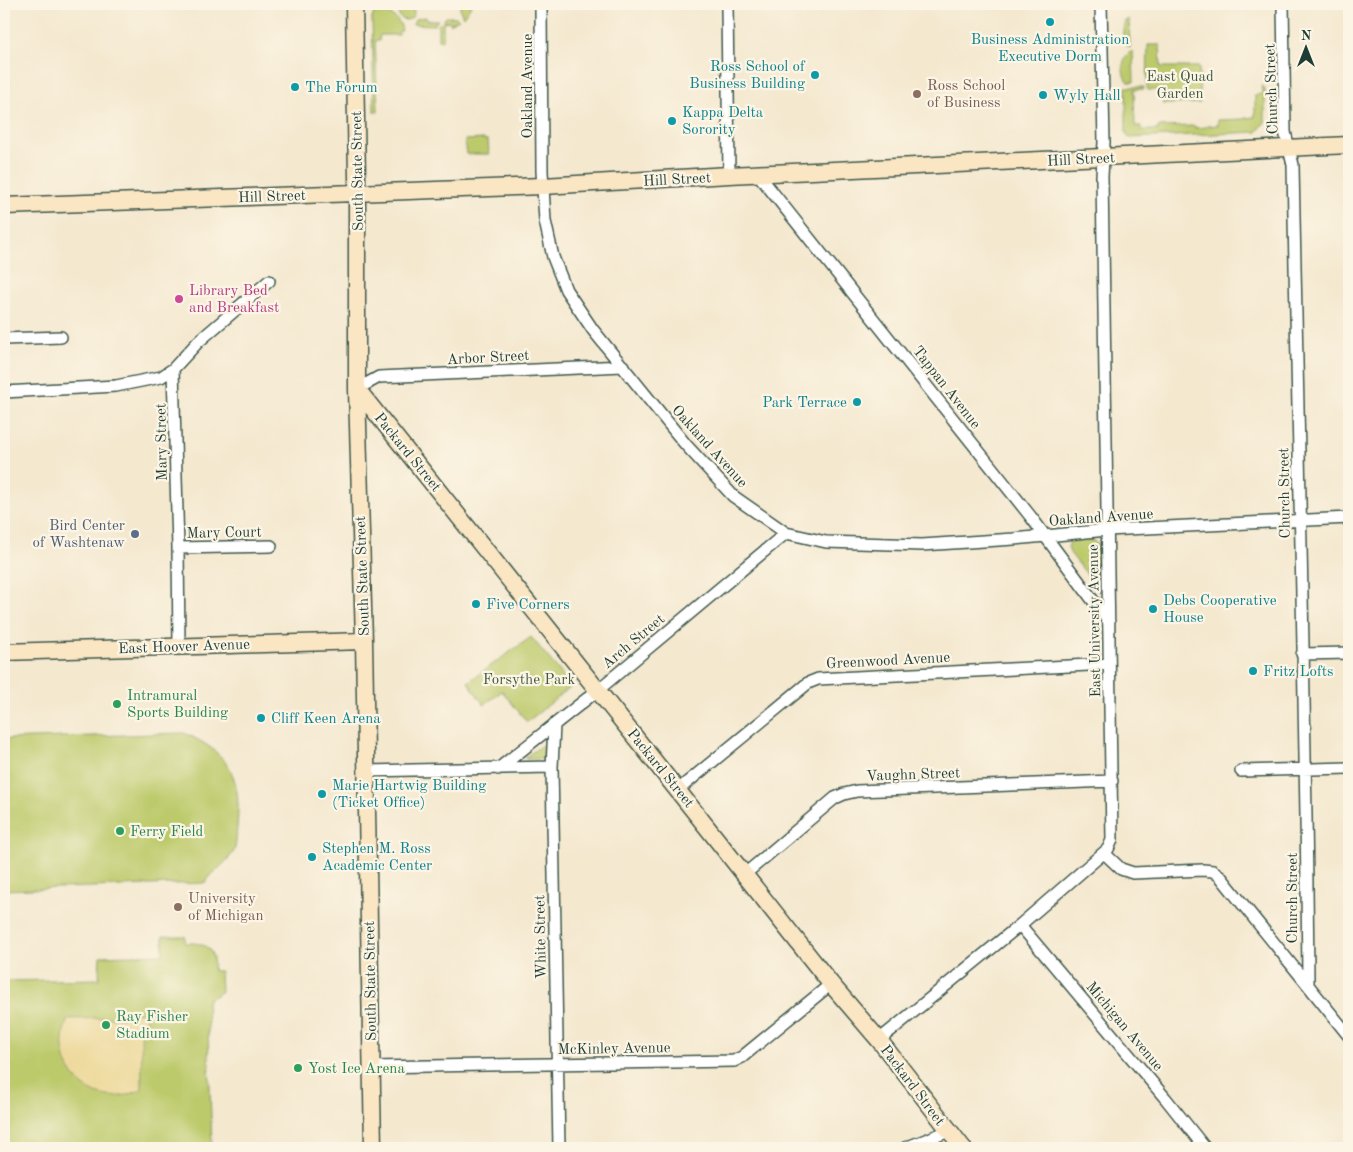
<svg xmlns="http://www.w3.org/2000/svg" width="1353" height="1152" viewBox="0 0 1353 1152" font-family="'Old Standard TT',serif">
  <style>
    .green { fill: #bdca6c; stroke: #6e8450 }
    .sand { fill: #eeda9e; stroke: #868c69 }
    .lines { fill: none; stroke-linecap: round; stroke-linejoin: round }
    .street-casing { stroke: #3f574b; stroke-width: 14 }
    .secondary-casing { stroke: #3f574b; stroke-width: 19 }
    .street { stroke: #fff; stroke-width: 11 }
    .secondary { stroke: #fbe6c3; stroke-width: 16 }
    .culture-dot { fill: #0f9aa8; stroke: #fcf5e5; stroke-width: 2 }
    .education-dot { fill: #8d6e63; stroke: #fcf5e5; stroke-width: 2 }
    .hotel-dot { fill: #d1479c; stroke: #fcf5e5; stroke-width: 2 }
    .service-dot { fill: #5c6f8a; stroke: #fcf5e5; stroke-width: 2 }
    .leisure-dot { fill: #2e9e5b; stroke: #fcf5e5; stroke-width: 2 }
    .labels { text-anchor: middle; stroke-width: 4.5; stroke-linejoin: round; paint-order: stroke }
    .culture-label { font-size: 15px; fill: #0d838f; stroke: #fcf5e5; text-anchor: start }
    .park-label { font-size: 15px; fill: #3f593f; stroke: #fcf5e5 }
    .education-label { font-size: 15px; fill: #785e54; stroke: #fcf5e5; text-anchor: start }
    .street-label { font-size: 15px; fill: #1f3d34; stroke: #fcf5e5 }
    .hotel-label { font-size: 15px; fill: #b23c85; stroke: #fcf5e5; text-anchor: start }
    .service-label { font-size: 15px; fill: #4e5e75; stroke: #fcf5e5; text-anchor: end }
    .leisure-label { font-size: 15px; fill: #27864d; stroke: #fcf5e5; text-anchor: start }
  </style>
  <rect width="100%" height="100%" fill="#fcf5e5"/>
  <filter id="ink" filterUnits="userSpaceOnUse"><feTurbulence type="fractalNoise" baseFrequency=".02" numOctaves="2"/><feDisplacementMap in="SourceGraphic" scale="10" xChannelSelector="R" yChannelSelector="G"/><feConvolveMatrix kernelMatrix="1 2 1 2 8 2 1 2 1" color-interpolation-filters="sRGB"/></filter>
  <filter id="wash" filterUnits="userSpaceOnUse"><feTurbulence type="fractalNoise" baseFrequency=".0096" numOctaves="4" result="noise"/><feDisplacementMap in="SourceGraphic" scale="20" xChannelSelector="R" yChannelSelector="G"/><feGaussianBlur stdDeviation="1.12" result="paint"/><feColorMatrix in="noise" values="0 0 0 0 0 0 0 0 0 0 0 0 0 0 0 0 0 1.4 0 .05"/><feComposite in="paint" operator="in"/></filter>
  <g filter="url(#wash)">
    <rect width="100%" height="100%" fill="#f4e8cf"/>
    <path class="green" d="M460 4H472L463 17 460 10Z
      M398 12a8 8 0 1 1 16 0a8 8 0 1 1-16 0Z
      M379 12C391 13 401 19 402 31H399V35H380L379 41H375L378 112H374L372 18 374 13Z
      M426 17V20H438L434 25 413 24 415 19Z
      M446 17H456L459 19 450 24V21L443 22V39L438 40V25Z
      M1129 19 1130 48C1121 43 1122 30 1125 21Z
      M1148 45H1160L1161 67H1199L1200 103 1163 104 1162 90H1147Z
      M1131 52H1133L1134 82H1128C1121 76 1121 56 1131 52Z
      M1261 86 1264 87 1265 90V122L1257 132 1131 138 1128 137 1126 132V87H1144V89L1134 90 1135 126H1141V130H1158V127L1195 126V128L1206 127 1207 126 1218 125V120L1244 119 1245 118 1255 117V95L1262 94Z
      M484 139V140H488L489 154H466L465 140Z
      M1077 540H1093L1098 545V576L1096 580 1090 578 1070 553 1068 547 1070 542Z
      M531 637 572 686 527 722 502 691 484 705 468 682Z
      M184 733C230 753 242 777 237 827 236 834 237 847 233 853 226 863 214 872 206 880V883L4 890V739Z
      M541 746 544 749V756L542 759H526L525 757Z
      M163 936H185V943C205 942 216 948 213 971H220L221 992 207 1000 212 1148H4V981L99 979 100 956 163 954Z"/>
    <path class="sand" d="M137 1012 144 1014 146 1018 144 1024 141 1026 142 1089C94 1115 47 1068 68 1019L132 1017Z"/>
  </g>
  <g filter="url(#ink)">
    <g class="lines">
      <g class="street-casing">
        <path id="street" d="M541 4 542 171 545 221 553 257 566 290 593 330 686 445 733 496 786 533 826 542 922 545 1014 539 1107 530 1349 518
          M727 4 729 175
          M1283 4 1285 132 1293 165C1298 437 1306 710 1308 983
          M758 174 1031 517 1109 622
          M4 339 61 337
          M173 369 178 548 179 646
          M357 389 379 377 623 366
          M4 392 116 386 161 377 173 369 198 342 269 281
          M178 548 271 546
          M1302 654 1349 653
          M554 725 552 767 559 1148
          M498 769 598 690 786 533
          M367 771 552 767
          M1241 771 1349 768
          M678 790 808 683 818 679 1109 664
          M1104 853 1121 869 1133 873 1203 870 1213 871 1220 876 1349 1036
          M745 874 835 798 844 794 857 791 1112 781
          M1020 925 1166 1099 1205 1148
          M879 1040 1020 925 1108 849 1112 840 1102 176 1104 142 1101 4
          M372 1067 734 1061 742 1057 831 984
          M905 1148 949 1131"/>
      </g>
      <g class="secondary-casing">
        <path id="secondary" d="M354 4 357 178V389L364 641 373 1148
          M4 206 543 186 729 175 1349 145
          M357 389 702 821 831 984 879 1040 963 1148
          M4 652 364 641"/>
      </g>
      <use href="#street" class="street"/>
      <use href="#secondary" class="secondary"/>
    </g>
  </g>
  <g class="culture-dot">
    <circle cx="1050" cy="22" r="5"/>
    <circle cx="815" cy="75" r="5"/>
    <circle cx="295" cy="87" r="5"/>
    <circle cx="1043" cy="95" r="5"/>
    <circle cx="672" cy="121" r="5"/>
    <circle cx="857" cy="402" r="5"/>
    <circle cx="476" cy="604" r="5"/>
    <circle cx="1153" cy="609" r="5"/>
    <circle cx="1253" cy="671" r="5"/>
    <circle cx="261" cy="718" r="5"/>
    <circle cx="322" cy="794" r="5"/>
    <circle cx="312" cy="857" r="5"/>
  </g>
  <g class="education-dot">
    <circle cx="917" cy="94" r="5"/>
    <circle cx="178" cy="907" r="5"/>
  </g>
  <circle class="hotel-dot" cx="179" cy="299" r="5"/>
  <circle class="service-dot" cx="135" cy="534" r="5"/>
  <g class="leisure-dot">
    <circle cx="117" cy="704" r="5"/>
    <circle cx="120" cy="831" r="5"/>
    <circle cx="106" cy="1025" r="5"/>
    <circle cx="298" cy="1068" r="5"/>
  </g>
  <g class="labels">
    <g class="culture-label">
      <text x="1050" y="44" text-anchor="middle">Business Administration<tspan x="1050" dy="17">Executive Dorm</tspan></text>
      <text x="805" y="71" text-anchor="end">Ross School of<tspan x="805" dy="17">Business Building</tspan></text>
      <text x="305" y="92">The Forum</text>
      <text x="1053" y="100">Wyly Hall</text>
      <text x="682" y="117">Kappa Delta<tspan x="682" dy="17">Sorority</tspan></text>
      <text x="847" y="407" text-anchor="end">Park Terrace</text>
      <text x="1163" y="605">Debs Cooperative<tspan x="1163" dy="17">House</tspan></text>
      <text x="486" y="609">Five Corners</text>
      <text x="1263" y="676">Fritz Lofts</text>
      <text x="271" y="723">Cliff Keen Arena</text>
      <text x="332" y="790">Marie Hartwig Building<tspan x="332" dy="17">(Ticket Office)</tspan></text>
      <text x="322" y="853">Stephen M. Ross<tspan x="322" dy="17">Academic Center</tspan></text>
    </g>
    <g class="park-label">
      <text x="1180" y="81">East Quad<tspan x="1180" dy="17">Garden</tspan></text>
      <text x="529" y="684">Forsythe Park</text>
    </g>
    <g class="education-label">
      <text x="927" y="90">Ross School<tspan x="927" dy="17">of Business</tspan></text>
      <text x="188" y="903">University<tspan x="188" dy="17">of Michigan</tspan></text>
    </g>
    <g class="street-label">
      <text transform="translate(527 86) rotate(-90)" y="5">Oakland Avenue</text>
      <text transform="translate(1271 89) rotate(-92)" y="5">Church Street</text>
      <text transform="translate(1081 159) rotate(-3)" y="5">Hill Street</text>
      <text transform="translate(357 171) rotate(-91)" y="5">South State Street</text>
      <text transform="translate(677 179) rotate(-3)" y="5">Hill Street</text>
      <text transform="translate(272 196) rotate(-2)" y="5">Hill Street</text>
      <text transform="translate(488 357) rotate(-3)" y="5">Arbor Street</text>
      <text transform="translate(947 387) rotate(52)" y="5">Tappan Avenue</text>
      <text transform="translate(161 442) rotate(-91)" y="5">Mary Street</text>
      <text transform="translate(710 446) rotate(48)" y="5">Oakland Avenue</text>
      <text transform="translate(408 452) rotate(51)" y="5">Packard Street</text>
      <text transform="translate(1284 493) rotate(-91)" y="5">Church Street</text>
      <text transform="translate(1101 517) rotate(-4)" y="5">Oakland Avenue</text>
      <text transform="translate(224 532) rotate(-1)" y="5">Mary Court</text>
      <text transform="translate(362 576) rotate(-92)" y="5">South State Street</text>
      <text transform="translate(1094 621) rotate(-91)" y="5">East University Avenue</text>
      <text transform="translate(633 641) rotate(-40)" y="5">Arch Street</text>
      <text transform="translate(184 646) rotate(-2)" y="5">East Hoover Avenue</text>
      <text transform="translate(888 660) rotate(-3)" y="5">Greenwood Avenue</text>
      <text transform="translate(661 768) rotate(51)" y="5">Packard Street</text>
      <text transform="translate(913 774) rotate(-2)" y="5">Vaughn Street</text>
      <text transform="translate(1292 898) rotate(-90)" y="5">Church Street</text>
      <text transform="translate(540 937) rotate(-91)" y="5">White Street</text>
      <text transform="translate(370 981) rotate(-91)" y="5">South State Street</text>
      <text transform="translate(1125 1026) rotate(50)" y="5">Michigan Avenue</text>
      <text transform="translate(614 1048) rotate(-1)" y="5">McKinley Avenue</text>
      <text transform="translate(913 1085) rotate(53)" y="5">Packard Street</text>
    </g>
    <g class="hotel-label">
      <text x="189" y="295">Library Bed<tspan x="189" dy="17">and Breakfast</tspan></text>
    </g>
    <g class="service-label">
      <text x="125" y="530">Bird Center<tspan x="125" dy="17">of Washtenaw</tspan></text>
    </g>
    <g class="leisure-label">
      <text x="127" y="700">Intramural<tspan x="127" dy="17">Sports Building</tspan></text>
      <text x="130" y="836">Ferry Field</text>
      <text x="116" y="1021">Ray Fisher<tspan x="116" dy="17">Stadium</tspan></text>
      <text x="308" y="1073">Yost Ice Arena</text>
    </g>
  </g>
  <rect width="1353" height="1152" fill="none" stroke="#fcf5e5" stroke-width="20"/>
  <g transform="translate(1306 48)" stroke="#fcf5e5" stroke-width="4" paint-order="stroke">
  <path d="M0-4L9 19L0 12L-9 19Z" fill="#1f3d34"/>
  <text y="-8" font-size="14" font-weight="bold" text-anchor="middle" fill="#1f3d34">N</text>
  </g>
</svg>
